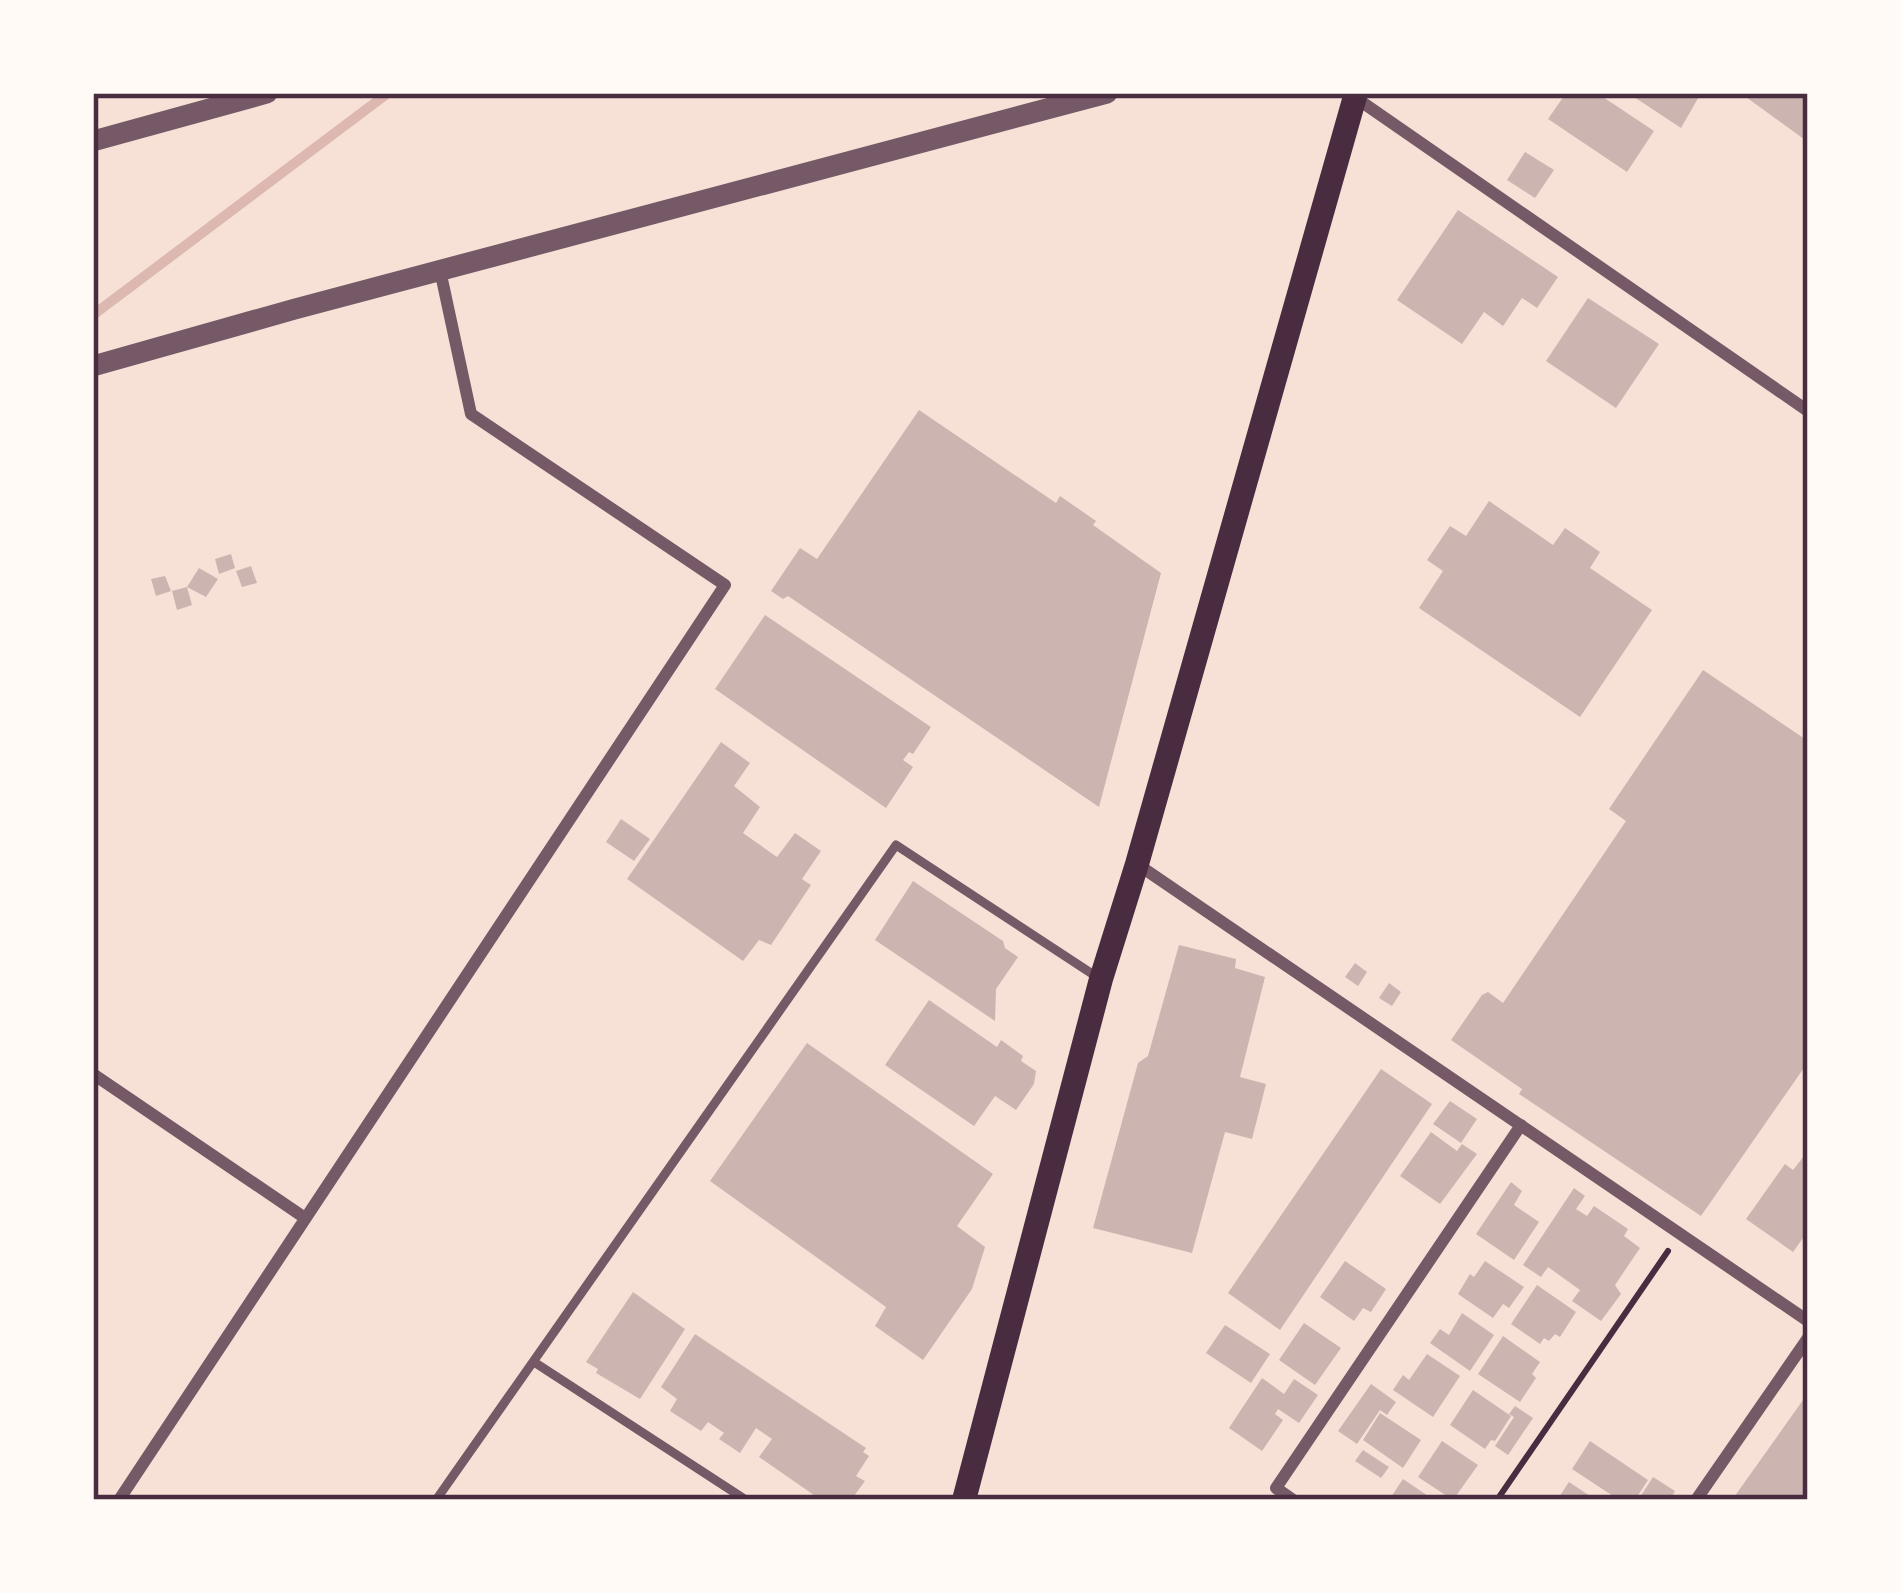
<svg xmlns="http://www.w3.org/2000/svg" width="1901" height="1593" viewBox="0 0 1901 1593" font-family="Figtree,sans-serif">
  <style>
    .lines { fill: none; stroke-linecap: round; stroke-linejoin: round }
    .stream { stroke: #dcb8b0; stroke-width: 10 }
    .building { fill: #ccb4b1 }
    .path { stroke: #4a2c40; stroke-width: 6 }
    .service { stroke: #755966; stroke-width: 9 }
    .minor { stroke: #755966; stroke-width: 12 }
    .tertiary { stroke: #755966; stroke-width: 21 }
    .secondary { stroke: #4a2c40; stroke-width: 24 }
    .neatline { fill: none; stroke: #4a2c40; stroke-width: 4.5 }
  </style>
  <rect width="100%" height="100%" fill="#f7e1d7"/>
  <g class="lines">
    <path class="stream" d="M93 315 388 93"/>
  </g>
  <path class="building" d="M1566 93H1597L1654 131 1627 172 1548 119Z
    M1628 93H1701L1681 128Z
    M1748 93H1808V142L1746 97Z
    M1525 152 1554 170 1535 198 1507 180Z
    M1458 210 1558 277 1537 308 1522 298 1503 326 1484 312 1462 344 1397 300Z
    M1588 298 1659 344 1616 408 1546 361Z
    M919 410 1056 503 1060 496 1096 521 1093 525 1161 573 1099 807 788 596 783 599 771 591 800 548 817 559Z
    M1489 501 1553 545 1565 528 1600 552 1590 568 1652 610 1580 717 1419 608 1443 571 1427 560 1450 526 1466 536Z
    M231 554 235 568 219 574 215 559Z
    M251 566 257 583 242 587 236 571Z
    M199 568 218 579 206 597 187 587Z
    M165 576 171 591 156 596 151 579Z
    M187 587 192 605 177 610 172 591Z
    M765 615 931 727 913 754 909 752 903 760 913 767 886 808 715 689Z
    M1703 670 1808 741V1062L1701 1216 1519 1094 1522 1089 1451 1040 1482 995 1488 992 1503 1003 1626 821 1609 809Z
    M721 742 750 763 734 786 760 807 743 833 777 857 795 833 821 851 802 879 811 885 771 945 759 940 743 961 627 879Z
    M621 819 650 839 634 861 606 842Z
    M913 881 1003 941 1005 948 1018 957 996 989 995 1021 875 940Z
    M1179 945 1236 959 1235 968 1265 977 1240 1077 1266 1084 1252 1139 1225 1132 1192 1253 1093 1228 1138 1063 1148 1056Z
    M1355 963 1367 972 1358 986 1345 977Z
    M1389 983 1401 992 1392 1006 1379 998Z
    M929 1000 997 1047 1001 1040 1023 1056 1021 1061 1036 1071 1034 1084 1016 1110 995 1096 974 1126 885 1065Z
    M807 1043 993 1174 957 1226 985 1247 972 1289 923 1360 875 1326 886 1307 710 1181Z
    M1381 1069 1432 1104 1280 1330 1228 1293Z
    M1450 1101 1477 1119 1461 1143 1433 1124Z
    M1431 1132 1457 1151 1462 1144 1477 1154 1440 1204 1400 1176Z
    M1808 1151V1231L1793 1252 1746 1219 1785 1164 1793 1170Z
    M1511 1182 1522 1191 1514 1205 1539 1222 1514 1260 1476 1234Z
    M1574 1188 1585 1196 1576 1209 1587 1216 1594 1206 1628 1229 1624 1236 1640 1248 1615 1285 1621 1294 1601 1321 1572 1301 1580 1290 1548 1267 1541 1277 1523 1265Z
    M1345 1261 1386 1289 1371 1312 1363 1308 1354 1321 1320 1297Z
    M1485 1261 1524 1287 1509 1308 1503 1304 1493 1318 1458 1294 1470 1274 1474 1277Z
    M1537 1285 1576 1312 1560 1337 1555 1334 1549 1341 1544 1338 1540 1344 1511 1324Z
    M633 1292 685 1329 640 1399 596 1373 598 1369 586 1362Z
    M1462 1313 1494 1335 1470 1371 1430 1343 1440 1329 1449 1335Z
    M1304 1323 1341 1348 1315 1385 1279 1360Z
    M1225 1325 1270 1354 1251 1383 1206 1353Z
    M695 1334 866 1448 863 1452 869 1456 856 1476 865 1481 851 1500H821L759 1457 772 1439 756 1428 740 1453 719 1439 724 1433 708 1422 701 1431 670 1411 677 1399 661 1387Z
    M1503 1336 1540 1362 1532 1374 1536 1378 1520 1402 1478 1374Z
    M1427 1354 1460 1376 1433 1417 1393 1390 1403 1375 1409 1380Z
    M1262 1378 1284 1394 1294 1379 1318 1395 1299 1423 1278 1409 1275 1414 1283 1420 1262 1451 1229 1428Z
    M1371 1384 1396 1402 1387 1415 1380 1410 1357 1444 1338 1431Z
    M1473 1390 1511 1416 1495 1441 1491 1440 1485 1449 1450 1425Z
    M1808 1393V1500H1732Z
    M1515 1406 1533 1418 1508 1455 1495 1446 1514 1417 1509 1414Z
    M1380 1413 1421 1440 1403 1468 1363 1440Z
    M1442 1441 1478 1465 1453 1500 1418 1477Z
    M1590 1441 1648 1480 1635 1500H1619L1572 1469Z
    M1363 1450 1389 1467 1381 1478 1355 1461Z
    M1653 1477 1675 1491 1670 1500H1638Z
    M1403 1479 1434 1500H1389Z
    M1569 1482 1596 1500H1557Z"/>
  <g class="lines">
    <path class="path" d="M1497 1500 1668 1251"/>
    <path class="service" d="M534 1362 746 1500
      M436 1500 896 845 1100 979"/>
    <path class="minor" d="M1356 98 1808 411
      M1137 864 1808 1321
      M93 1074 305 1218
      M119 1500 725 585 471 414 440 270
      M1293 1500 1276 1488 1521 1125
      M1696 1500 1808 1338"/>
    <path class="tertiary" d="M93 141 267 93
      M93 366 295 309 1107 93"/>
    <path class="secondary" d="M964 1500 1101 979 1137 864 1356 93"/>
  </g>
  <rect width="1901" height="1593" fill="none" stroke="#fffaf5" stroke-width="192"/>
  <rect x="96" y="96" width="1709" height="1401" class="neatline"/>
</svg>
